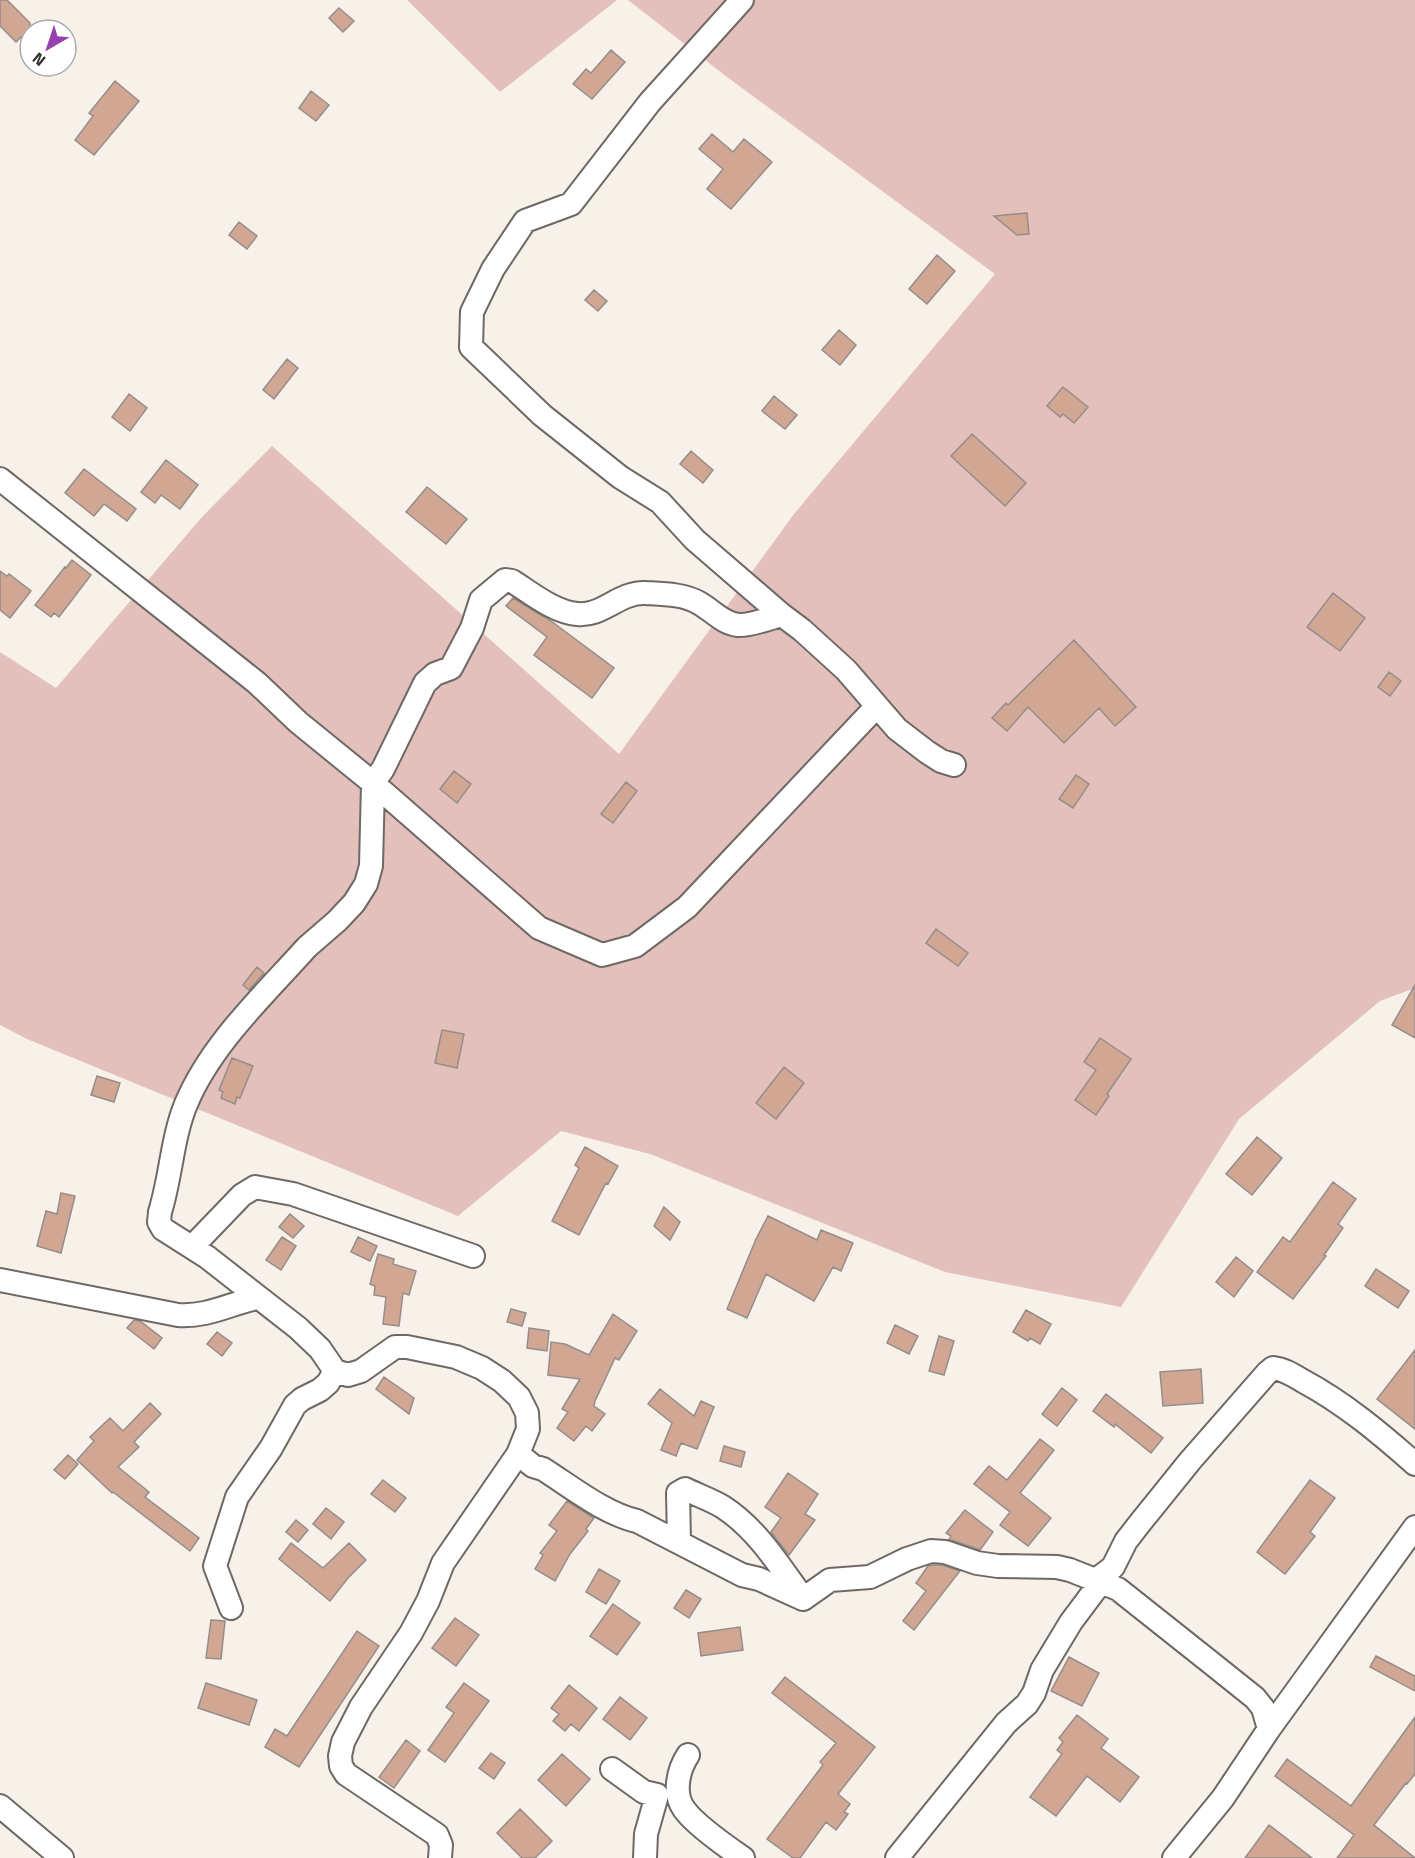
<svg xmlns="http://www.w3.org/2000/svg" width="1415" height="1858" viewBox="0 0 1415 1858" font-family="'Titillium Web',sans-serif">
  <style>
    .green { fill: #e3c0bc }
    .building { fill: #d1a794; stroke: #958d8a; stroke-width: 1.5 }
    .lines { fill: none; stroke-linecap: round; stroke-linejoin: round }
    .minor-casing { stroke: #6e6964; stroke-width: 26 }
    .minor { stroke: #fff; stroke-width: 22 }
  </style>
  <rect width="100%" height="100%" fill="#f7f1ea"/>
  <path class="green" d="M407 0H617L500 92Z
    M628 0H1415V988L1380 1001 1239 1119 1121 1307 945 1272 650 1154 561 1131 458 1216 27 1039 0 1025V652L56 688 201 518 272 446 619 754 794 514 995 274 727 77Z"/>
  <path class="building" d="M0 0H7L30 23V45L21 37 16 42 0 26Z
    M339 8 354 21 343 32 329 18Z
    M611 50 625 62 592 99 573 84 586 69 591 73Z
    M115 81 139 101 94 155 75 140 93 116 89 113Z
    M311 91 329 105 316 121 299 108Z
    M712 134 733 152 744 139 772 162 731 209 707 189 723 169 699 149Z
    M1027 213 1029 234 1017 235 994 216Z
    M239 222 257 236 247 249 229 235Z
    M937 255 955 271 927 304 909 289Z
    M594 290 607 301 598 311 585 300Z
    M839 330 856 345 840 365 822 350Z
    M287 359 298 368 274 399 263 390Z
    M1063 387 1088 407 1074 423 1063 414 1060 417 1047 406Z
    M129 394 147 408 130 431 112 417Z
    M774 396 797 415 785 429 762 411Z
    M972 434 1026 483 1005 506 951 456Z
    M691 451 713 470 703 483 680 464Z
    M166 460 198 485 180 509 161 495 155 503 141 492Z
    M84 469 136 509 127 521 104 504 94 516 65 493Z
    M427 487 467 519 446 544 406 512Z
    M72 560 91 575 59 617 54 613 51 617 35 605 65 567 66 568Z
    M0 571 7 576 9 574 31 591 10 618 0 610Z
    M1333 593 1365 618 1340 651 1307 627Z
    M513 598 551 621 614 668 592 698 534 655 547 637 506 606Z
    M1074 640 1136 707 1115 726 1099 708 1064 743 1028 707 1007 731 992 718 1006 703 1008 705Z
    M1389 672 1401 681 1390 696 1378 687Z
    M454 771 471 784 457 803 440 789Z
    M1076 775 1089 784 1073 808 1059 799Z
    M626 782 637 791 613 823 601 814Z
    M936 929 968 953 958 966 926 943Z
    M257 967 264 973 249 990 243 985Z
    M1415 985V1038L1392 1025Z
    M442 1030 464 1034 457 1068 435 1063Z
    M1100 1038 1131 1059 1107 1094 1109 1096 1096 1115 1075 1100 1096 1070 1084 1062Z
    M232 1058 253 1066 240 1098 237 1097 235 1104 221 1098 223 1092 219 1090Z
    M784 1067 804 1083 776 1119 756 1103Z
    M97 1076 120 1083 114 1102 91 1095Z
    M1257 1137 1282 1158 1252 1195 1226 1174Z
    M585 1147 618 1166 608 1184 606 1183 579 1235 552 1221 579 1168 575 1165Z
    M1333 1182 1356 1199 1338 1224 1343 1228 1324 1255 1326 1256 1293 1299 1257 1272 1283 1237 1290 1242Z
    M61 1193 75 1196 61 1253 37 1246 46 1211 57 1214Z
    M664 1207 680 1222 670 1240 654 1226Z
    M290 1214 304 1226 293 1238 279 1227Z
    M768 1216 817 1240 821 1230 853 1243 841 1271 833 1267 814 1301 766 1274 747 1318 727 1309 756 1239Z
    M282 1237 296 1246 281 1270 266 1260Z
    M358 1237 377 1246 370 1261 351 1252Z
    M378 1254 394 1259 393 1264 416 1271 409 1295 403 1293 399 1326 383 1324 386 1297 374 1295 375 1286 370 1284Z
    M1236 1257 1253 1271 1234 1297 1216 1282Z
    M1376 1269 1409 1291 1398 1308 1365 1286Z
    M511 1309 526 1313 522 1326 507 1322Z
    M1026 1310 1051 1324 1040 1344 1030 1338 1028 1341 1013 1332Z
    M613 1314 637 1331 619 1360 615 1358 595 1401 594 1406 605 1414 592 1431 586 1426 574 1441 557 1428 568 1412 562 1409 580 1379 548 1375 551 1342 565 1344 589 1355Z
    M134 1320 140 1321 162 1338 154 1349 127 1328Z
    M895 1325 918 1336 909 1354 887 1343Z
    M529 1328 549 1331 547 1351 527 1348Z
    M217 1332 232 1343 222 1356 207 1344Z
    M939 1336 954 1341 944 1375 929 1371Z
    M1415 1350V1429L1377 1399Z
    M1201 1369 1203 1403 1163 1406 1160 1372Z
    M384 1377 414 1398 409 1414 376 1389Z
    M1062 1388 1077 1400 1057 1426 1042 1414Z
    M660 1389 694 1416 701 1401 714 1407 697 1449 681 1443 676 1456 661 1450 672 1423 648 1404Z
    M1106 1394 1163 1438 1151 1453 1115 1424 1114 1427 1093 1411Z
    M150 1403 161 1414 134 1442 139 1447 118 1467 149 1492 145 1497 199 1538 190 1551 113 1492 112 1493 77 1460 94 1441 90 1437 110 1418 123 1431Z
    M1040 1439 1054 1450 1020 1493 1051 1518 1028 1546 1000 1525 1010 1512 974 1484 989 1466 1007 1480Z
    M724 1446 745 1452 741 1467 720 1461Z
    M68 1455 78 1464 65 1479 54 1470Z
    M788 1473 818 1494 805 1514 815 1520 789 1555 771 1532 781 1518 765 1507Z
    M383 1480 406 1498 395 1512 371 1494Z
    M1310 1480 1335 1498 1310 1532 1315 1536 1285 1574 1257 1552Z
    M567 1501 594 1518 586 1529 588 1531 570 1554 555 1581 535 1569 543 1555 540 1553 557 1531 549 1525Z
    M326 1508 344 1522 331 1539 313 1524Z
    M965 1510 993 1532 980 1550 949 1539 951 1536 946 1533Z
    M296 1520 308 1530 298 1542 286 1532Z
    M291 1543 323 1568 349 1543 366 1560 348 1578 330 1601 279 1559Z
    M933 1565H942L960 1571 914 1630 903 1621 926 1591 916 1583 928 1566Z
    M599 1569 620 1581 606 1604 586 1592Z
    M686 1590 701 1599 689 1618 674 1608Z
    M613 1604 640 1623 617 1655 590 1636Z
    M455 1618 479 1635 456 1666 432 1648Z
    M211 1620 225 1621 221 1659 206 1658Z
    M740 1627 743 1650 701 1656 698 1633Z
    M357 1631 379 1646 299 1767 265 1747 275 1729 287 1736Z
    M1376 1656 1415 1676V1691L1370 1667Z
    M1069 1657 1099 1673 1082 1706 1051 1691Z
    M785 1677 875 1747 838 1794 850 1804 844 1812 848 1814 836 1830 826 1822 800 1858H793L767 1839 823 1765 820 1762 836 1743 772 1693Z
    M206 1683 257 1700 249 1725 198 1708Z
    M464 1683 489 1701 445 1762 428 1750 454 1713 446 1707Z
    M569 1685 597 1708 579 1731 571 1724 565 1731 553 1721 559 1714 551 1708Z
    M620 1697 647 1718 630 1740 603 1719Z
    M1077 1715 1108 1739 1101 1748 1139 1777 1120 1802 1087 1776 1056 1816 1030 1797 1062 1754 1057 1750 1063 1742 1059 1738Z
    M1415 1717V1774L1407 1784 1406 1783 1374 1825 1415 1858H1337L1354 1835 1275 1776 1287 1759 1351 1806Z
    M406 1740 420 1751 394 1788 379 1777Z
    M491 1753 505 1763 494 1779 479 1768Z
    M562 1754 590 1779 566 1806 538 1780Z
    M520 1809 552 1841 535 1858H522L497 1833Z
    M1269 1825 1312 1858H1245Z"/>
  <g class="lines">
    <g class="minor-casing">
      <path id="minor" d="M742 0 650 102 571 204 525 221 493 269 472 312 471 347 542 415 620 477 660 502 695 540 782 615 802 630 846 670 897 729 927 752 941 761 954 765
        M0 479 257 683 298 722 373 783 539 928 602 955 635 946 687 907 877 706
        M192 1247 242 1195 255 1187 293 1194 473 1256
        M0 1280 178 1315C208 1317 229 1304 257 1298
        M518 1454 533 1466 543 1469C570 1486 605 1514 637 1521L742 1575 759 1579 803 1599
        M679 1541 678 1493 685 1489C697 1495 712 1500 723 1507 757 1529 779 1565 802 1597
        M1096 1580 1113 1567 1126 1541 1140 1523 1190 1461 1267 1373 1273 1368C1284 1369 1293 1375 1303 1381 1344 1403 1380 1433 1415 1464
        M803 1599 830 1580 870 1577 907 1559 931 1551 945 1552 977 1563 998 1566 1057 1567 1070 1570 1118 1589 1210 1662 1255 1698 1263 1708 1269 1729
        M231 1608 215 1566 237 1497 271 1448 295 1405 302 1399 320 1390 328 1383 335 1371
        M688 1755C678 1770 673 1794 684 1809 695 1825 727 1847 743 1858
        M612 1769 644 1792 657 1795 646 1834 645 1858
        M0 1806 62 1858
        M440 1858 441 1845 437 1835 346 1774 341 1766 340 1756 343 1742 361 1707 411 1633 428 1601 443 1563 518 1454 528 1429 527 1413 519 1397 502 1381 482 1368 456 1357 407 1347H395L361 1371 348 1375 335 1371 320 1349 298 1328 207 1257 163 1229 159 1222 160 1212C171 1177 172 1138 186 1104 211 1044 264 995 307 947L337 921 354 903 366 884 371 866 373 783 383 769 425 683 435 674 451 668 472 628 481 600 505 580 512 581C531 593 554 612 577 614 602 617 619 592 645 593 662 594 684 594 699 603 712 610 722 623 738 625 751 626 769 618 782 615
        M897 1858 1006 1723 1027 1704 1034 1693 1042 1670 1071 1622 1101 1582
        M1174 1858 1223 1798 1269 1729 1415 1527"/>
    </g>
    <use href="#minor" class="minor"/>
  </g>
  <g transform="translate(48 48) rotate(219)"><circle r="28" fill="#ffffff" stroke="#adacab" stroke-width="1.5"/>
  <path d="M0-4.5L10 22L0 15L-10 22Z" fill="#9741ae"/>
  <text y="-9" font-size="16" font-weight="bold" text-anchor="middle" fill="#32302d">N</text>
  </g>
</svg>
